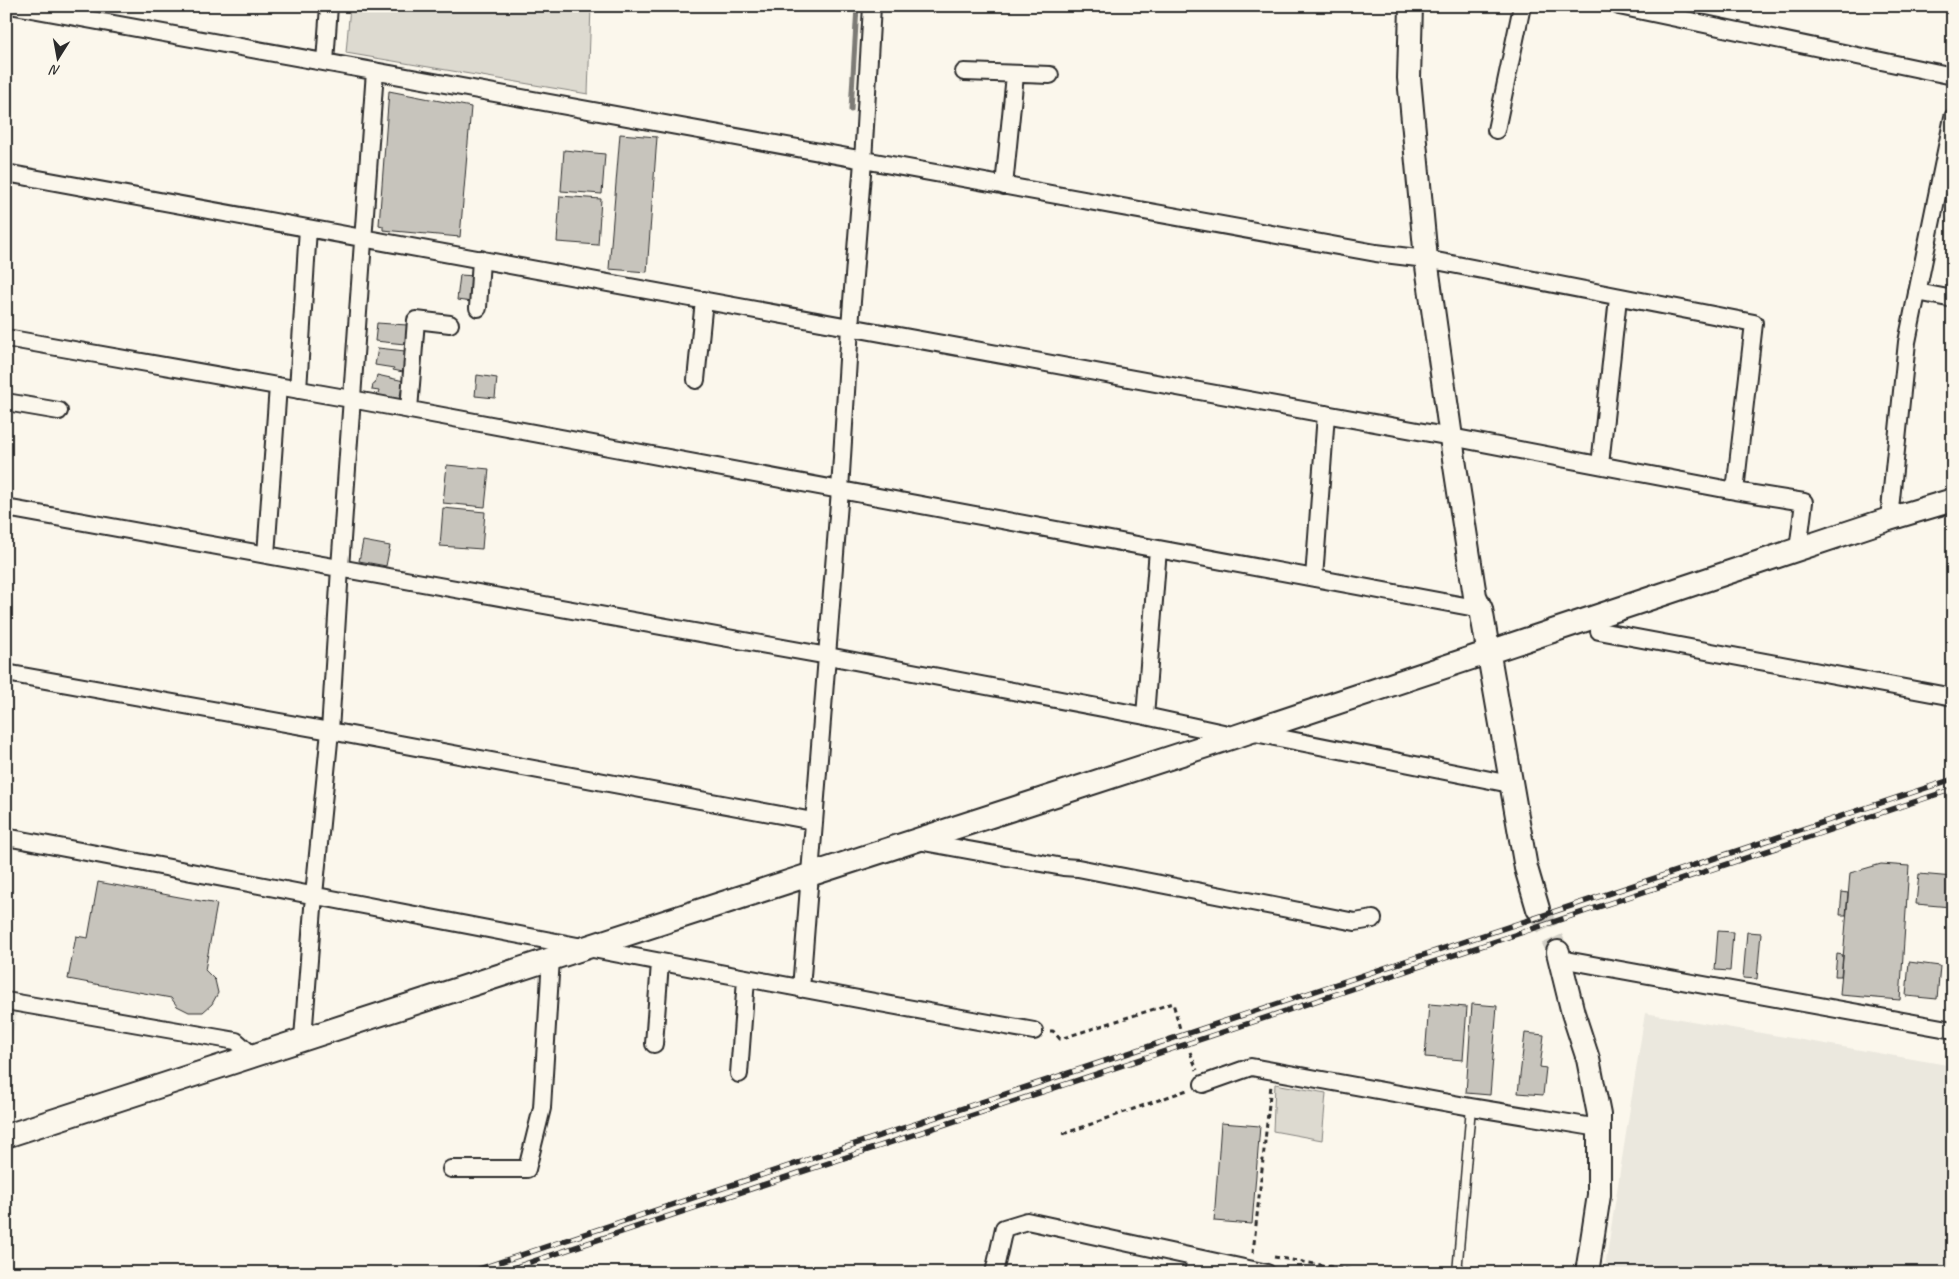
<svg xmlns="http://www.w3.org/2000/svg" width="1959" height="1279" viewBox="0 0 1959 1279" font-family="Caveat,sans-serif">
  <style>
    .built { fill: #ebe8de }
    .green { fill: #dddad0; stroke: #84827e }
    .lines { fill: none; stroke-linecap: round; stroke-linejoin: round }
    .stream { stroke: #7b7a75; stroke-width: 5 }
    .building { fill: #c7c4bc; stroke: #2b2b2b }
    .secondary-tunnel { stroke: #d1cec5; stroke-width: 22; stroke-dasharray: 22 11; stroke-linecap: butt }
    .lane-casing { stroke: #2b2b2b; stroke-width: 11 }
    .street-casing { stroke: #2b2b2b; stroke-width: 20 }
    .secondary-casing { stroke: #2b2b2b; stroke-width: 26 }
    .path { stroke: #2b2b2b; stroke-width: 3; stroke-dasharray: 5 4; stroke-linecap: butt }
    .lane { stroke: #fbf7ec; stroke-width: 8 }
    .street { stroke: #fbf7ec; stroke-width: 16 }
    .secondary { stroke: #fbf7ec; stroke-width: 22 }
    .rail-casing { stroke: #2b2b2b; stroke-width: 5.5 }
    .rail { stroke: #fbf7ec; stroke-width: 4; stroke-dasharray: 11; stroke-linecap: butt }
  </style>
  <rect width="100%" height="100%" fill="#fbf7ec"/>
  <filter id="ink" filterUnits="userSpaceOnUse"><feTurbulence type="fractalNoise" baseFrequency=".02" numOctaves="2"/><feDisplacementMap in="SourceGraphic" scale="10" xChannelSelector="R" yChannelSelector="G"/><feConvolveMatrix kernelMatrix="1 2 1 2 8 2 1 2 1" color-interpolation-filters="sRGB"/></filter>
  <g filter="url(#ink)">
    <path class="built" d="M6 1010 17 1012 6 1067Z
      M1645 1013 1953 1066V1273H1604Z"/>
    <path class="green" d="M350 6H591L588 94 346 53Z
      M1275 1084 1326 1093 1322 1140 1273 1131Z"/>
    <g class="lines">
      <path class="stream" d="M851 110 857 6"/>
    </g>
    <path class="building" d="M389 91 471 107 460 237 383 230V226L379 225Z
      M620 134 657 137 647 272 609 269Z
      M564 150 605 154 602 194 561 191Z
      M560 196 601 199 598 245 557 242Z
      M460 275 475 276 472 302 457 300Z
      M377 323 407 325 405 344 375 341Z
      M378 348 405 351 403 372 393 370 394 368 375 365Z
      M377 375 404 381 399 399 378 395 379 391 372 390 373 384H375Z
      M477 375 497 378 495 398 475 396Z
      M447 465 489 469 485 507 443 503Z
      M443 508 485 512 482 549 440 546Z
      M363 541 390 546 386 566 359 561Z
      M1881 864 1909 866 1900 1000 1840 995 1850 873Z
      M1919 874 1953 877 1951 907 1916 904Z
      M98 882 217 904 205 970 215 980 218 993 212 1004 203 1012H189L177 1006 171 998 68 979 76 936 88 938Z
      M1842 892 1848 893 1846 915H1840Z
      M1718 931 1733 932 1730 971 1715 970Z
      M1747 932 1761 933 1757 979 1743 978Z
      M1837 954 1843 955 1841 976H1835Z
      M1909 962 1940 966 1937 999 1906 996Z
      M1429 1004 1467 1007 1463 1060 1425 1057Z
      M1472 1004 1497 1006 1490 1095 1466 1093Z
      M1525 1033 1544 1035 1540 1067 1546 1068 1543 1095 1518 1093Z
      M1221 1123 1260 1126 1252 1224 1214 1221Z"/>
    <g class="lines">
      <path class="secondary-tunnel" d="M1538 909 1558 952"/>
      <g class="lane-casing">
        <path id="lane" d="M1457 1273 1471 1107"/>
      </g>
      <g class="street-casing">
        <path id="street" d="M15 6C469 88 922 171 1376 253L1426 259 1754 323 1735 491
          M1619 6 1953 76
          M325 62 329 6
          M964 72 1050 75
          M1496 130 1522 6
          M6 173 1451 437 1735 491 1804 502 1798 550
          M1004 186 1015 75
          M1917 292 1953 299
          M478 308 481 259
          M6 338 351 399 1481 609
          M696 380 704 300
          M298 390 308 228
          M6 402 59 411
          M409 410 416 320 450 324
          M1600 465 1618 298
          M6 508 828 656 1145 716 1237 736
          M1889 519 1907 342 1953 117
          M266 555 278 386
          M1314 578 1326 414
          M1599 631 1953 697
          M6 673 330 731 813 821
          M1145 716 1158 549
          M1250 732 1510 784
          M6 837C349 901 691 970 1034 1031
          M918 841 1063 867 1078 868 1355 922 1373 919
          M1560 959 1953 1030
          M801 989 840 490 850 327 863 161 872 6
          M6 1001 236 1041 252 1055
          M303 1038 314 895 330 731 340 568 375 71
          M654 1044 660 963
          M739 1074 746 979
          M1203 1084 1251 1067 1471 1107 1599 1128
          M451 1169H527L542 1108 551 958
          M994 1273 1004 1228 1027 1221 1267 1273
          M1193 1273 1196 1258"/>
      </g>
      <g class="secondary-casing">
        <path id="secondary" d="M1411 6 1409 78 1426 259 1455 466 1475 596 1481 609 1526 868 1538 909
          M1558 952 1573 1013 1588 1059 1599 1115V1195L1587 1273
          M6 1136 1237 736 1889 519 1953 500"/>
      </g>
      <path class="path" d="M1050 1031H1053L1060 1039 1173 1003 1180 1029
        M1190 1052 1197 1070
        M1063 1134 1190 1089
        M1253 1253 1271 1085
        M1274 1257 1368 1273"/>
      <use href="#lane" class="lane"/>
      <use href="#street" class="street"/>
      <use href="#secondary" class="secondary"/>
      <g class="rail-casing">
        <path id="rail" d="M467 1273 1953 779
          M498 1273 1953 789"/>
      </g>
      <use href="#rail" class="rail"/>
    </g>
  </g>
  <rect width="1959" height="1279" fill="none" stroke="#fbf7ec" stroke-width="25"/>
  <rect x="12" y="12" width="1934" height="1254" fill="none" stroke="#2b2b2b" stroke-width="2" filter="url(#ink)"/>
  <g transform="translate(58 58) rotate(191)" stroke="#fbf7ec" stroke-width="4" paint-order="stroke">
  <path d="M0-4L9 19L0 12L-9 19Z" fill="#2b2b2b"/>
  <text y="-8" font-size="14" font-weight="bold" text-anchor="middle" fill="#2b2b2b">N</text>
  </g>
</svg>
